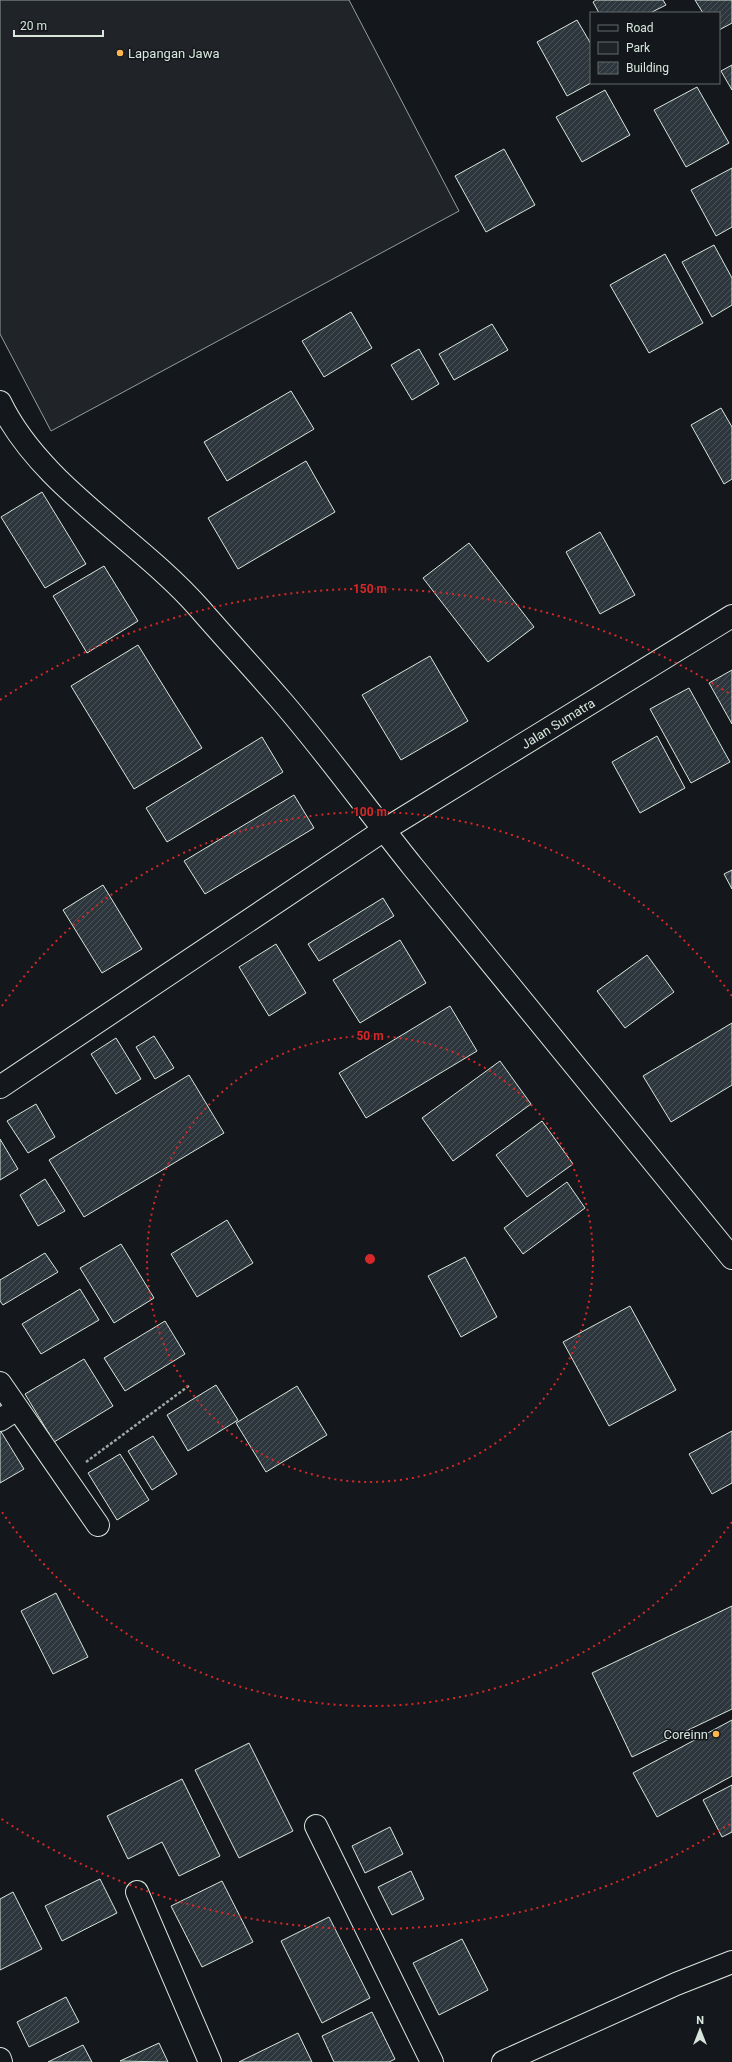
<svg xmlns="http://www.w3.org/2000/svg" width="732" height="2062" viewBox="0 0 732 2062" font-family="Roboto,sans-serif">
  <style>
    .park { fill: #202428; stroke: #939e99 }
    .building { fill: url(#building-hatch); stroke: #d8e6dc }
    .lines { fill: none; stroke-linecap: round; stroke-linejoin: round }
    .street-casing { stroke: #d8e6dc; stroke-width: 24 }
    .path { stroke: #9da8a2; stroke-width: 2.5; stroke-dasharray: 3 2; stroke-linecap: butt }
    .street { stroke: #14181c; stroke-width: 22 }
    .ring { fill: none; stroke: #d62828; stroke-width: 2; stroke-dasharray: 2 4 }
    .poi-dot { fill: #ffb74d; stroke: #14181c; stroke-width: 1.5 }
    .labels { text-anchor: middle; stroke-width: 3; stroke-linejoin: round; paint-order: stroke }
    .poi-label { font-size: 13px; fill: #d8e6dc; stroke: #14181c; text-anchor: start }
    .street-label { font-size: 13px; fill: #d8e6dc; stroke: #14181c }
    .centre { fill: #d62828; stroke: #14181c; stroke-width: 2 }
    .ring-label { font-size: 12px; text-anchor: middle; font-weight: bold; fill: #d62828; stroke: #14181c; stroke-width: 3; stroke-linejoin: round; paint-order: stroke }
  </style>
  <defs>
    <pattern id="building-hatch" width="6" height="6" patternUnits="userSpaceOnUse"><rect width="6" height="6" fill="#2c363c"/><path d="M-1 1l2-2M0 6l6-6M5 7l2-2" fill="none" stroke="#4a5358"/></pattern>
  </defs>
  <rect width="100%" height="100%" fill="#14181c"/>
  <path class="park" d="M0 0H349L459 211 51 431 0 334Z"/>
  <path class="building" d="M596 0H663L666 5 650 13H599L593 2Z
    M695 0H732V23L719 30V13H703Z
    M577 20 591 44V83L567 96 537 42Z
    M732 65V90L721 71Z
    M697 87 729 143 686 167 654 110Z
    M605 90 630 135 582 162 556 117Z
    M504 149 535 205 486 232 455 176Z
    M732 168V227L716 236 691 190Z
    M714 245 732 278V305L712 317 682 262Z
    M665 254 703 323 649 353 610 285Z
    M351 312 372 348 324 377 302 341Z
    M492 324 508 350 454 380 439 354Z
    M419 349 439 384 412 400 391 365Z
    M291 391 314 429 227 481 204 442Z
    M721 408 732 427V479L724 484 691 425Z
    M306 461 335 512 238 569 208 518Z
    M42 492 86 564 45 588 1 517Z
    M600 532 635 595 600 614 566 552Z
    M469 543 534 627 488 662 423 578Z
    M104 566 138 621 87 653 53 596Z
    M138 645 202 748 134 789 71 686Z
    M430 656 468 721 401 760 362 695Z
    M732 670V724L709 683Z
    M689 688 730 762 691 783 650 709Z
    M657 736 685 788 640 813 612 762Z
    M262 737 283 772 167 842 146 808Z
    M294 795 314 828 205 894 184 861Z
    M732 870V889L724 874Z
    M103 885 142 949 102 973 63 910Z
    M383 898 394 916 319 961 308 944Z
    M400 940 426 983 360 1023 333 980Z
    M276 944 306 993 269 1016 239 967Z
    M647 955 674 992 625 1028 597 991Z
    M450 1006 477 1051 366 1118 339 1073Z
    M732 1023V1085L671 1122 643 1076Z
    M154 1036 174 1068 155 1079 136 1047Z
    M116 1038 141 1079 116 1094 91 1054Z
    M500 1061 531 1104 453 1161 422 1118Z
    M189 1075 224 1133 84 1217 49 1160Z
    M36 1104 55 1137 28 1153 7 1121Z
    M542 1121 573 1164 527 1197 496 1155Z
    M0 1139 18 1169 0 1180Z
    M45 1179 65 1211 38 1226 20 1195Z
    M567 1182 585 1208 523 1254 504 1228Z
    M227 1220 253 1263 197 1297 171 1254Z
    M121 1244 154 1298 114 1323 80 1268Z
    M45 1253 58 1272 3 1305 0 1301V1280Z
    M465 1257 497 1317 461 1337 428 1276Z
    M80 1289 99 1320 41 1354 22 1324Z
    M630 1306 676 1390 609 1426 563 1342Z
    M165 1321 185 1354 125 1391 104 1358Z
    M84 1359 113 1406 54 1442 25 1394Z
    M216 1385 238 1420 188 1451 167 1415Z
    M297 1386 327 1435 266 1472 236 1423Z
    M0 1430 24 1469 0 1483Z
    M732 1431V1483L712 1494 689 1454Z
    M153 1436 177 1474 152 1490 128 1451Z
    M120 1454 149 1500 117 1520 88 1473Z
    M56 1593 88 1657 53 1674 21 1611Z
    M732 1606V1709L632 1757 592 1673Z
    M732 1720V1776L657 1817 633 1773Z
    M249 1743 293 1831 239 1858 195 1770Z
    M182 1779 220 1856 179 1876 162 1842 128 1859 107 1816Z
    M732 1785V1832L722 1837 703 1800Z
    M390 1827 403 1854 365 1873 352 1846Z
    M411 1871 424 1899 392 1915 378 1887Z
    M100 1879 117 1913 62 1941 45 1906Z
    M222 1881 253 1942 202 1967 171 1906Z
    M13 1892 42 1949 0 1970V1899Z
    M329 1917 370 1998 322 2023 281 1941Z
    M462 1939 488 1990 439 2015 413 1963Z
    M66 1997 79 2022 29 2047 17 2022Z
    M372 2012 395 2059 389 2062H334L322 2036Z
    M298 2033 312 2062H239Z
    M159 2043 168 2062 120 2061Z
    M83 2045 92 2062H48Z"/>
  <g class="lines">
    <g class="street-casing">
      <g id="street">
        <path d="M0 402C40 486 139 539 200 609 226 639 253 668 279 698 326 752 368 811 413 867 519 997 626 1127 732 1258"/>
        <path id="s1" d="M0 1087 384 830 732 616"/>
        <path d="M0 1383 98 1525"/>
        <path d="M0 1420 17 1409"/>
        <path d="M316 1826 432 2062"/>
        <path d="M137 1892 210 2062"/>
        <path d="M0 2059 1 2062"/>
        <path d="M503 2062 676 1984 732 1962"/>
      </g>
    </g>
    <path class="path" d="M86 1462 190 1385"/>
    <use href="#street" class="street"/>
  </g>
  <g class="ring">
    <circle cx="370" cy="1259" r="223"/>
    <path d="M732 1522A447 447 0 0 1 2 1512M2 1006A447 447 0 0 1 732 996"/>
    <path d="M730 1824A670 670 0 0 1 0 1818M0 700A670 670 0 0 1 730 694"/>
  </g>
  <g class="poi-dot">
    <circle cx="120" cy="53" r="4"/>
    <circle cx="716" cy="1734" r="4"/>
  </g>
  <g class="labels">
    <g class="poi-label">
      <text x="128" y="58">Lapangan Jawa</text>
      <text x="708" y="1739" text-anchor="end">Coreinn</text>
    </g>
    <g class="street-label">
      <text dy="5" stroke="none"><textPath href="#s1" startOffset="666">Jalan Sumatra</textPath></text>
    </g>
  </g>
  <circle cx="370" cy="1259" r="6" class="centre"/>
  <g class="ring-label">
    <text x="370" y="593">150 m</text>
    <text x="370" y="816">100 m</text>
    <text x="370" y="1040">50 m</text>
  </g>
  <rect x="590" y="12" width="130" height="72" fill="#14181c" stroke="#626a69"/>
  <rect x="598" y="25" width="20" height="6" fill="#14181c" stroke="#626a69"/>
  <text x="626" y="32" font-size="12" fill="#d8e6dc">Road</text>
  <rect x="598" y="42" width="20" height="12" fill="#202428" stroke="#626a69"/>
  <text x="626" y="52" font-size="12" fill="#d8e6dc">Park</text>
  <rect x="598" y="62" width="20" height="12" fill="url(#building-hatch)" stroke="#626a69"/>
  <text x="626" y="72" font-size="12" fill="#d8e6dc">Building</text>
  <g transform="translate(700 2030)" stroke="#14181c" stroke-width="3" paint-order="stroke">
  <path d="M0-3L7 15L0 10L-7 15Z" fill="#d8e6dc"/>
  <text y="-6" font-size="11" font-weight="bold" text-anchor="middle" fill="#d8e6dc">N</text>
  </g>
  <path d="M14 30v6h89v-6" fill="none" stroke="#d8e6dc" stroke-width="2"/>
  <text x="20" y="30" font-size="12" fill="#d8e6dc" stroke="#14181c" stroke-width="3" paint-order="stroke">20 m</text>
</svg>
